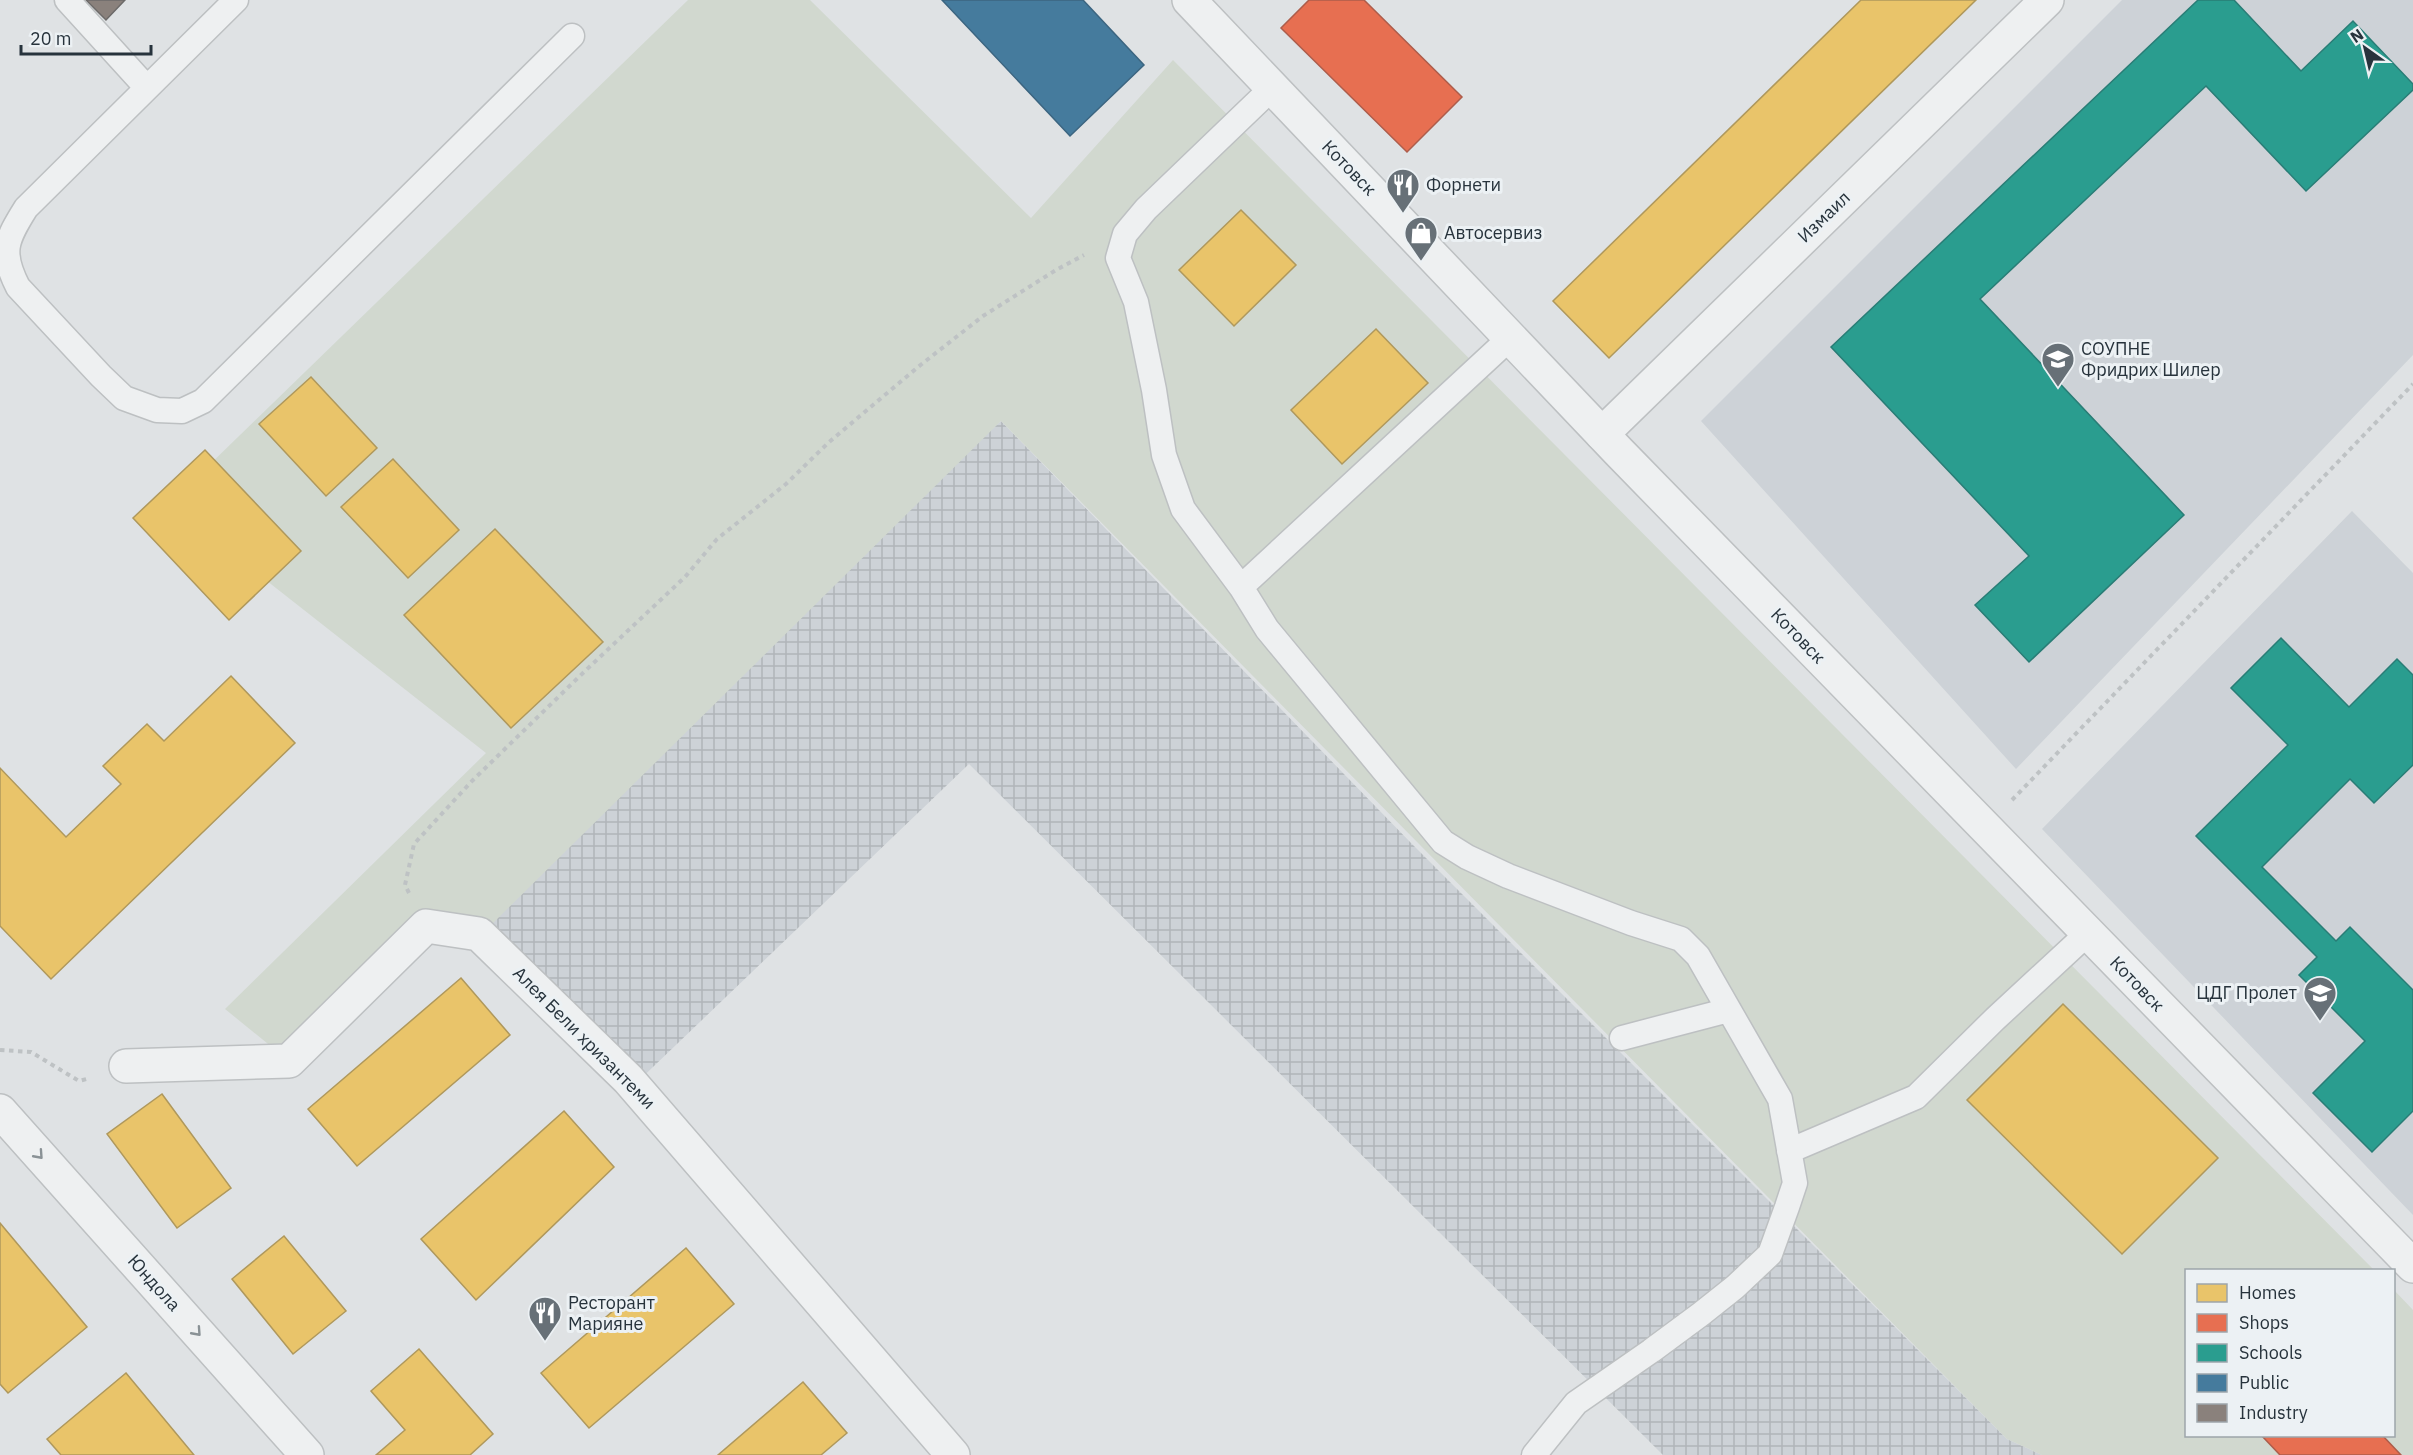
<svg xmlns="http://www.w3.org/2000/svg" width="2413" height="1455" viewBox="0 0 2413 1455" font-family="'IBM Plex Sans',sans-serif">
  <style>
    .built { fill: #cdd2d7 }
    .industrial { fill: url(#industrial-grid) }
    .green { fill: #d1d8cf }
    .homes { fill: #e9c46a; stroke: #af985c; stroke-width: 1.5 }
    .shops { fill: #e76f51; stroke: #ad5d4b; stroke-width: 1.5 }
    .schools { fill: #2a9d8f; stroke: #297d76; stroke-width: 1.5 }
    .public { fill: #457b9d; stroke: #3c6580; stroke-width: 1.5 }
    .industry { fill: #8a817c; stroke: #6c6a69; stroke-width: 1.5 }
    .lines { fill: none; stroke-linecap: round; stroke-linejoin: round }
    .service-casing { stroke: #bdc0c2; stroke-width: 27 }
    .minor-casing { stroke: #bdc0c2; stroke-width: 36 }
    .tertiary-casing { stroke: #bdc0c2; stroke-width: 36 }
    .path { stroke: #bec2c4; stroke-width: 4; stroke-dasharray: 4.5 4.5; stroke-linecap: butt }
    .service { stroke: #eef0f1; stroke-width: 24 }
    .minor { stroke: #eef0f1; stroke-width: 33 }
    .tertiary { stroke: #eef0f1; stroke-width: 33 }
    .oneway { stroke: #8a9296 }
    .labels { text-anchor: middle; stroke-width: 6; stroke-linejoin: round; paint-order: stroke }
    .street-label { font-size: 18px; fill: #27333c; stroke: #ecf1f4 }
    .poi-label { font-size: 18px; fill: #27333c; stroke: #ecf1f4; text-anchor: start }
  </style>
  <defs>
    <pattern id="industrial-grid" width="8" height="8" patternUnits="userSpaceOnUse" patternTransform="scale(1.5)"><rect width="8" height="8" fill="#cdd2d7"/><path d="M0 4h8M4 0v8" fill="none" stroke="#b0b5b9"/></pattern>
  </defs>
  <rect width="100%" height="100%" fill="#dfe2e4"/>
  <path class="built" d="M2122 0H2413V355L2016 769 1701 421Z
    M2352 511 2413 573V1215L2042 829Z"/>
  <path class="industrial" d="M1001 421 1411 843 2007 1439 2042 1455H1663L969 764 629 1090 481 935 809 597Z"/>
  <path class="green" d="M688 0H810L1031 218 1173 60 2374 1270H2186V1436H2394V1290L2413 1310V1455H2042L2007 1439 1001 421 481 935 426 926 289 1061 225 1009 486 753 169 504Z"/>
  <path class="homes" d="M1861 0H1976L1609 358 1553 301Z
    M1241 210 1296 265 1234 326 1179 270Z
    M1376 329 1428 383 1342 464 1291 410Z
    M311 377 377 448 326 496 259 424Z
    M205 450 301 551 229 620 133 518Z
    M393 459 459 530 408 578 341 507Z
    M495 529 603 642 511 728 404 615Z
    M231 676 295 743 51 979 0 926V768L66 837 121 784 103 766 147 724 164 741Z
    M461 978 510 1035 357 1166 308 1109Z
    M2063 1004 2218 1158 2122 1254 1967 1100Z
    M162 1094 231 1188 177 1228 107 1134Z
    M564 1111 614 1167 476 1300 421 1239Z
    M0 1223 87 1327 8 1393 0 1384Z
    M284 1236 346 1311 293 1354 232 1279Z
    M686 1248 734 1304 589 1428 541 1373Z
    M419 1349 493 1434 470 1455H376L405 1430 371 1391Z
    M126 1373 194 1455H61L47 1439Z
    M803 1382 847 1433 821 1455H718Z"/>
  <path class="shops" d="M1309 0H1364L1462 97 1407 152 1281 28Z
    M2262 1436H2383L2401 1455H2280Z"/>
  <path class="schools" d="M2198 0H2234L2301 71 2353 21 2413 84V90L2306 191 2206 86 1980 299 2184 515 2029 662 1975 605 2029 556 1831 347Z
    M2281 638 2349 707 2397 659 2413 675V765L2374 803 2350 779 2262 867 2336 941 2350 927 2413 990V1111L2372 1152 2313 1093 2365 1041 2299 975 2317 957 2196 836 2288 745 2231 688Z"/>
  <path class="public" d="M942 0H1083L1144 65 1070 136Z"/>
  <path class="industry" d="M86 0H125L106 20Z"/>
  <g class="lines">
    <g class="service-casing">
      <path id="service" d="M67 0 147 88
        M236 0 26 208C6 240 0 252 18 287L101 376 124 398 157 410 182 411 203 401 572 36
        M1510 338 1241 587 1267 629 1443 842 1467 857 1508 876 1631 923 1681 939 1698 956 1780 1099 1795 1183 1787 1207 1770 1254 1735 1287 1701 1314 1651 1351 1576 1403 1534 1455
        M1241 587 1183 509 1164 455 1154 390 1136 302 1118 258 1125 234 1146 209 1272 88
        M1622 1038 1729 1010
        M1789 1151 1916 1097 1995 1019 2088 933"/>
    </g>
    <g class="minor-casing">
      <path id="minor" d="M1602 434 2047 0
        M126 1066 289 1061 426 926 479 934 628 1079 953 1455"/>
    </g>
    <g class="tertiary-casing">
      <path id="tertiary" d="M1189 0 1619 452 2413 1266
        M0 1111 307 1455"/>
    </g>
    <path class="path" d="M2012 800 2413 384
      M409 893 405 885 414 844 472 781 585 671 685 577 717 539 786 484 828 443 918 367 983 316 1056 270 1084 255
      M0 1050 31 1052 79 1081 90 1078"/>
    <use href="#service" class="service"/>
    <use href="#minor" class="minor"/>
    <use href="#tertiary" class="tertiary"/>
  </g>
  <defs><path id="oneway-chevron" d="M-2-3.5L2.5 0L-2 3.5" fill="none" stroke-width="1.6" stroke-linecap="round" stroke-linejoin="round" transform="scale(1.5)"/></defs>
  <g class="oneway">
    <use href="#oneway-chevron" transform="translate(39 1155) rotate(48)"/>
    <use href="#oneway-chevron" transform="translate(197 1332) rotate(48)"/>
  </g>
  <defs>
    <g id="restaurant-pin" transform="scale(1.725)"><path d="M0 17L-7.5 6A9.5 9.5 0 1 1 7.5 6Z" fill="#677077" stroke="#ecf1f4"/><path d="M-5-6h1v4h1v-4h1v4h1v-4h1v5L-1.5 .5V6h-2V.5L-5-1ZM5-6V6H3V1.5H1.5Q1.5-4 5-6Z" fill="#fff"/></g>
    <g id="shop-pin" transform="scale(1.725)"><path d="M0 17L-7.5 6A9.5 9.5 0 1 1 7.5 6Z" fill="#677077" stroke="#ecf1f4"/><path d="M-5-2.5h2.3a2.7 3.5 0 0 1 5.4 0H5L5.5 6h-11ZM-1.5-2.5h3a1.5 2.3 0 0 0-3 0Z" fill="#fff"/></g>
    <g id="school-pin" transform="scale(1.725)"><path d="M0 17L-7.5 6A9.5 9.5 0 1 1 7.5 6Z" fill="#677077" stroke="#ecf1f4"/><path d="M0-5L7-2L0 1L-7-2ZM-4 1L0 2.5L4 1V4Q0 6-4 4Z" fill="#fff"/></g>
  </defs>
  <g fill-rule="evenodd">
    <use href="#restaurant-pin" x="1403" y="185"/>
    <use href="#shop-pin" x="1421" y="233"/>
    <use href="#school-pin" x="2058" y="359"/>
    <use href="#school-pin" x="2320" y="993"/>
    <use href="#restaurant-pin" x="545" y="1313"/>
  </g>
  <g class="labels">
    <g class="street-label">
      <text transform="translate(1349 168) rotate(46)" y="6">Котовск</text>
      <text transform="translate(1824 217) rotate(-44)" y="6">Измаил</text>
      <text transform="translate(1798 636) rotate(46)" y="6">Котовск</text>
      <text transform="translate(2137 984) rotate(46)" y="6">Котовск</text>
      <text transform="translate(584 1038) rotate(45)" y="6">Алея Бели хризантеми</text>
      <text transform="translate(154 1283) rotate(48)" y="6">Юндола</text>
    </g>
    <g class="poi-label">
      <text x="1426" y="191">Форнети</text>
      <text x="1444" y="239">Автосервиз</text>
      <text x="2081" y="355">СОУПНЕ<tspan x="2081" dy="21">Фридрих Шилер</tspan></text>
      <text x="2297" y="999" text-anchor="end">ЦДГ Пролет</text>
      <text x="568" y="1309">Ресторант<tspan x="568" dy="21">Марияне</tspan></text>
    </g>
  </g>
  <rect x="2185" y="1269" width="210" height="168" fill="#ecf1f4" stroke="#9da5aa" stroke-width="1.5"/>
  <rect x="2197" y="1284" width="30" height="18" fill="#e9c46a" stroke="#9da5aa" stroke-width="1.5"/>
  <text x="2239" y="1299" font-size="18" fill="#27333c">Homes</text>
  <rect x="2197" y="1314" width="30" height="18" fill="#e76f51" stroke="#9da5aa" stroke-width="1.5"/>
  <text x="2239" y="1329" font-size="18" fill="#27333c">Shops</text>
  <rect x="2197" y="1344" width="30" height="18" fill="#2a9d8f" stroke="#9da5aa" stroke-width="1.5"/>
  <text x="2239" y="1359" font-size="18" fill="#27333c">Schools</text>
  <rect x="2197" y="1374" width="30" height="18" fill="#457b9d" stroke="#9da5aa" stroke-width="1.5"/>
  <text x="2239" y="1389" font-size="18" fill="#27333c">Public</text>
  <rect x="2197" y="1404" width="30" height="18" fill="#8a817c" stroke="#9da5aa" stroke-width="1.5"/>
  <text x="2239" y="1419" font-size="18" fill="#27333c">Industry</text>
  <g transform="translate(2365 48) rotate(326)" stroke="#ecf1f4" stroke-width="4.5" paint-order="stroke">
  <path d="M0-4.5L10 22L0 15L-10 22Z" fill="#27333c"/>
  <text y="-9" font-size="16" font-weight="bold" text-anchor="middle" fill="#27333c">N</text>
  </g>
  <path d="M21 45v9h130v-9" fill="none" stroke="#27333c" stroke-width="3"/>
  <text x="30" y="45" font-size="18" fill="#27333c" stroke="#ecf1f4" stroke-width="4.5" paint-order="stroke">20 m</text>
</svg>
